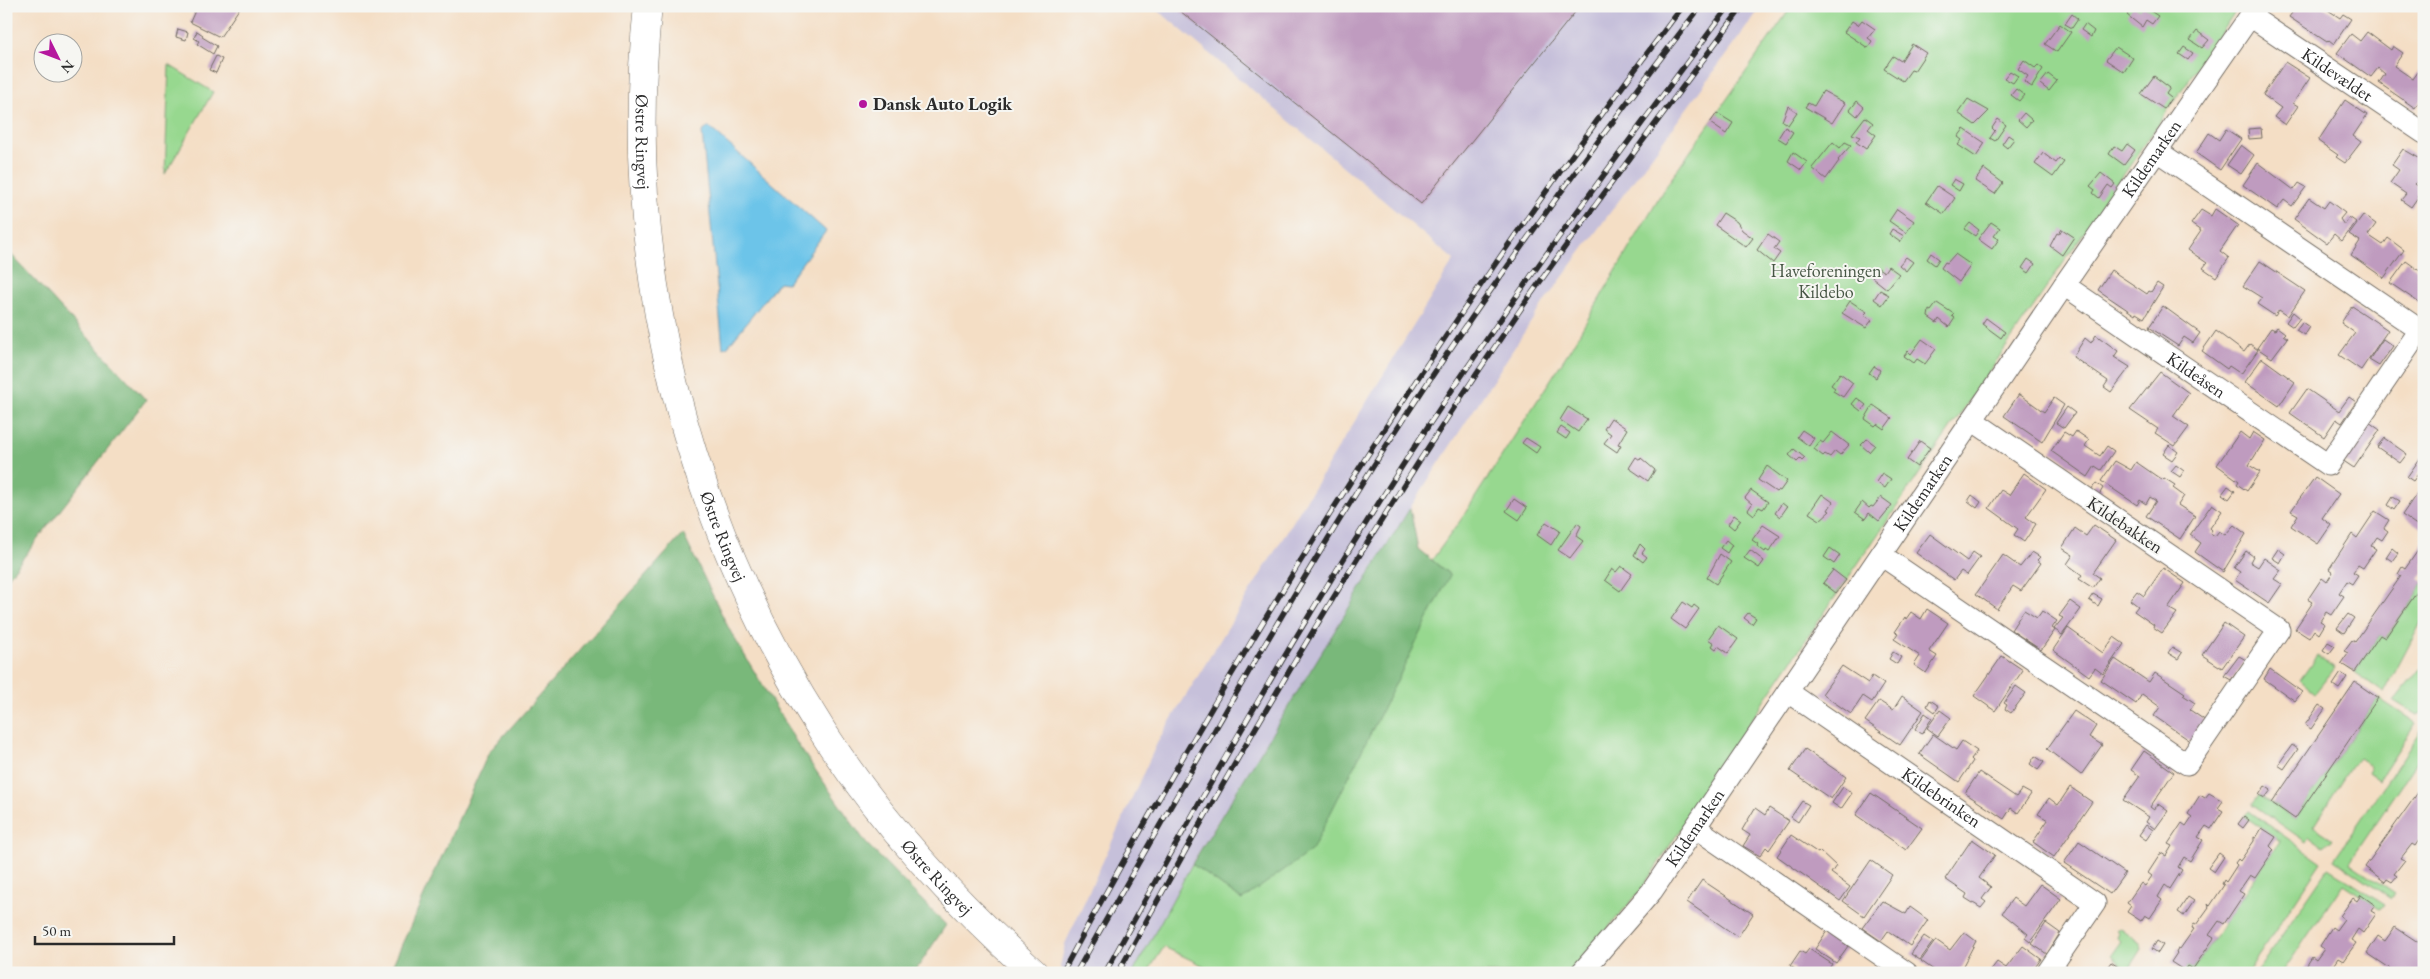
<svg xmlns="http://www.w3.org/2000/svg" width="2430" height="979" viewBox="0 0 2430 979" font-family="'EB Garamond',serif">
  <style>
    .industrial { fill: #c6c0da }
    .green { fill: #97d88f; stroke: #61825d }
    .forest { fill: #79b87a; stroke: #527252 }
    .water { fill: #6cc4e9; stroke: #4c788a }
    .building { fill: #bf9bbf }
    .lines { fill: none; stroke-linecap: round; stroke-linejoin: round }
    .street-casing { stroke: #716a61; stroke-width: 23 }
    .primary-casing { stroke: #716a61; stroke-width: 29 }
    .street { stroke: #fff; stroke-width: 21 }
    .primary { stroke: #fff; stroke-width: 28 }
    .rail-casing { stroke: #2b2b2b; stroke-width: 5.5 }
    .rail { stroke: #f6f6f2; stroke-width: 4; stroke-dasharray: 11; stroke-linecap: butt }
    .poi-dot { fill: #b5179e; stroke: #f6f6f2; stroke-width: 2 }
    .labels { text-anchor: middle; stroke-width: 4; stroke-linejoin: round; paint-order: stroke }
    .street-label { font-size: 18px; fill: #2b2b2b; stroke: #f6f6f2 }
    .poi-label { font-size: 18px; font-weight: bold; fill: #2b2b2b; stroke: #f6f6f2; text-anchor: start }
    .park-label { font-size: 18px; fill: #465644; stroke: #f6f6f2 }
  </style>
  <rect width="100%" height="100%" fill="#f6f6f2"/>
  <filter id="ink" filterUnits="userSpaceOnUse"><feTurbulence type="fractalNoise" baseFrequency=".02" numOctaves="2"/><feDisplacementMap in="SourceGraphic" scale="10" xChannelSelector="R" yChannelSelector="G"/><feConvolveMatrix kernelMatrix="1 2 1 2 8 2 1 2 1" color-interpolation-filters="sRGB"/></filter>
  <filter id="wash" filterUnits="userSpaceOnUse"><feTurbulence type="fractalNoise" baseFrequency=".0096" numOctaves="4" result="noise"/><feDisplacementMap in="SourceGraphic" scale="20" xChannelSelector="R" yChannelSelector="G"/><feGaussianBlur stdDeviation="1.12" result="paint"/><feColorMatrix in="noise" values="0 0 0 0 0 0 0 0 0 0 0 0 0 0 0 0 0 1.4 0 .05"/><feComposite in="paint" operator="in"/></filter>
  <g filter="url(#wash)">
    <rect width="100%" height="100%" fill="#f4dec5"/>
    <path class="industrial" d="M1153 6H1762L1540 308 1410 508 1192 863 1133 973H1066L1060 967 1065 944 1158 741 1454 260Z"/>
    <path class="green" d="M1792 6H2239L1762 704 1641 890 1569 973H1208L1206 967 1164 947 1147 973H1133L1192 864 1242 900 1449 574 1432 560 1460 521 1571 348 1662 192Z
      M169 65 213 92 165 174Z
      M2424 582V617L2384 693 2345 665 2355 672 2380 635 2386 638Z
      M2317 656 2335 668 2315 693 2300 680Z
      M2424 664V712L2417 715 2394 701Z
      M2378 698 2416 723 2379 780 2368 772 2371 766 2359 758 2350 768 2313 826 2333 839 2324 847 2309 837 2306 842 2252 804 2259 795 2295 819Z
      M2423 728 2424 752 2351 860 2350 863 2395 894 2391 899 2334 859Z
      M2249 811 2321 862 2247 973H2184L2188 966 2193 969 2280 841 2244 816Z
      M2328 868 2385 904 2381 909 2343 884 2282 973H2256Z
      M2120 928 2140 943 2142 949 2128 971 2111 955 2121 941 2117 938 2119 933 2116 931Z"/>
    <path class="forest" d="M6 249 146 400 6 580Z
      M1410 508 1418 549 1450 575 1312 850 1242 900 1192 864Z
      M683 534 729 629 798 745 866 843 946 925 914 973H389L489 752Z"/>
    <path class="water" d="M709 127 826 231 787 283 779 282 728 346 723 348 702 132Z"/>
    <g id="blocks">
      <path class="building" d="M197 6H241L220 37 190 22Z
        M1183 6H1580L1421 204 1180 11Z
        M2133 6 2140 9 2143 6 2158 16 2152 24 2146 20 2142 27 2127 15Z
        M2297 6H2322L2340 18 2343 14 2351 19 2334 44 2329 40 2327 42 2289 17Z
        M2072 14 2078 19 2072 28 2065 24Z
        M1862 20 1875 29 1868 38 1872 41 1868 48 1844 32 1852 21 1858 25Z
        M2060 24 2071 32 2057 52 2045 44Z
        M2085 24 2094 31 2091 37 2081 30Z
        M178 29 188 32 186 40 176 37Z
        M197 31 203 35 202 37 217 46 213 54 197 44 199 41 194 38Z
        M2197 31 2209 40 2202 48 2190 40Z
        M2367 32 2391 50 2393 46 2403 53 2394 66 2413 79 2421 68 2424 70V95L2415 108 2379 83 2385 74 2378 68 2371 77 2337 53 2351 34 2360 41Z
        M1912 44 1926 53 1914 71 1911 70 1903 81 1884 69 1893 56 1901 61Z
        M2116 47 2133 58 2124 72 2106 60Z
        M2184 47 2193 53 2188 60 2179 54Z
        M216 56 222 59 216 73 209 70Z
        M2024 60 2035 68 2038 65 2043 69 2032 87 2024 82 2028 76 2018 69Z
        M2285 62 2310 78 2293 103 2298 106 2285 125 2274 117 2281 108 2263 95Z
        M2010 71 2018 76 2013 83 2004 78Z
        M2048 74 2057 81 2049 91 2040 84Z
        M2154 76 2170 88 2166 94 2171 98 2164 109 2141 94Z
        M2016 89 2024 95 2019 101 2011 95Z
        M1823 91 1845 103 1832 123 1805 107 1808 103 1814 106Z
        M1968 99 1989 111 1975 125 1958 113Z
        M2345 100 2367 115 2353 136 2361 142 2345 163 2336 157 2338 155 2318 141Z
        M1857 101 1864 107 1857 116 1850 110Z
        M1788 106 1797 112 1788 125 1782 121Z
        M1717 113 1733 123 1726 134 1710 123Z
        M2024 113 2032 120 2026 127 2018 120Z
        M1865 117 1873 123 1868 129 1876 135 1866 149 1856 142 1860 137 1852 134Z
        M1998 119 2006 125 1995 141 1990 138 1995 131 1992 128Z
        M1785 127 1793 132 1786 143 1778 138Z
        M2261 128 2262 138 2249 139 2248 129Z
        M1964 129 1985 143 1976 157 1958 145 1962 140 1958 137Z
        M2226 129 2241 139 2220 170 2196 153 2209 133 2219 140Z
        M2008 135 2014 139 2007 148 2002 144Z
        M1833 142 1840 148 1845 142 1851 145 1838 160 1839 161 1826 179 1812 168Z
        M2127 144 2135 150 2124 165 2109 154 2114 146 2122 151Z
        M2241 145 2254 155 2241 174 2227 165Z
        M2403 149 2424 161V172L2415 184 2423 190 2411 207 2401 200 2406 194 2390 183 2399 170 2392 165Z
        M1793 152 1807 162 1801 170 1788 161Z
        M2043 153 2056 163 2059 159 2064 162 2053 177 2035 164Z
        M2258 163 2294 190 2299 183 2306 187 2292 206 2284 200 2277 209 2243 185Z
        M1984 169 2003 183 1995 194 1975 181Z
        M2101 173 2115 184 2112 188 2108 185 2099 198 2093 193 2095 190 2090 186Z
        M1954 179 1963 184 1959 191 1950 185Z
        M1937 186 1955 198 1944 214 1926 202Z
        M2309 198 2324 208 2329 201 2345 213 2340 219 2344 225 2349 217 2356 222 2342 241 2334 234 2327 243 2294 219Z
        M1897 209 1914 221 1906 233 1889 221Z
        M2215 209 2238 225 2220 251 2229 258 2216 277 2203 268 2207 263 2188 250 2201 231 2191 224 2201 210 2211 216Z
        M1723 213 1737 222 1742 230 1753 238 1746 247 1715 225Z
        M2363 215 2376 224 2368 235 2383 245 2388 238 2404 250 2384 278 2351 255 2360 241 2349 234Z
        M1991 222 2000 228 1994 236 1999 239 1992 249 1978 239Z
        M1970 223 1979 230 1975 236 1965 229Z
        M1892 229 1904 236 1900 242 1889 234Z
        M2062 229 2074 237 2062 255 2050 246 2057 233 2059 234Z
        M1768 234 1779 242 1774 249 1780 253 1773 263 1757 250Z
        M1931 253 1939 259 1935 265 1927 259Z
        M1955 254 1971 265 1959 282 1941 268 1945 262 1947 263Z
        M1906 257 1913 262 1906 271 1899 265Z
        M2028 259 2035 264 2029 273 2022 268Z
        M2260 261 2305 291 2288 316 2279 310 2275 316 2257 304 2262 298 2243 286Z
        M2406 261 2424 274V306L2390 283Z
        M1888 266 1899 274 1887 289 1872 277 1878 268 1884 272Z
        M2111 270 2147 294 2149 291 2151 292 2157 283 2163 287 2144 318 2136 313 2135 315 2098 290Z
        M1880 290 1889 295 1882 305 1874 299Z
        M1850 301 1867 312 1864 315 1872 320 1866 328 1842 313Z
        M1937 303 1954 314 1952 316 1955 318 1949 327 1939 319 1937 323 1928 317 1929 310 1931 311Z
        M2163 306 2200 333 2193 343 2184 337 2178 346 2149 327Z
        M2352 306 2388 330 2361 370 2339 355 2355 333 2341 323Z
        M2293 312 2300 318 2293 327 2286 322Z
        M1986 318 2005 332 2001 338 1982 324Z
        M2302 322 2309 327 2304 335 2296 330Z
        M2277 327 2285 333 2283 335 2287 338 2272 358 2257 348 2271 328 2275 330Z
        M2216 331 2244 352 2250 344 2258 350 2241 374 2229 366 2227 369 2202 351Z
        M2096 335 2118 351 2114 357 2130 367 2111 392 2104 387 2108 381 2073 357 2085 338 2091 343Z
        M1922 339 1936 349 1925 364 1917 359 1914 363 1904 356 1908 351 1911 354Z
        M2383 339 2393 346 2379 366 2369 360Z
        M2262 358 2295 382 2279 406 2245 382Z
        M1874 366 1880 370 1876 378 1869 373Z
        M2160 372 2189 393 2173 416 2189 427 2175 446 2155 433 2158 429 2130 410Z
        M1840 373 1853 383 1843 397 1833 391 1835 388 1831 385Z
        M2307 389 2339 411 2349 397 2356 402 2342 423 2336 419 2324 437 2290 413Z
        M2019 394 2044 412 2054 398 2064 405 2042 442 2004 416Z
        M1857 398 1866 405 1861 411 1852 404Z
        M1873 405 1892 418 1884 429 1877 424 1875 426 1865 419Z
        M1568 407 1587 419 1578 432 1560 420Z
        M2067 407 2075 413 2064 428 2056 423Z
        M1611 418 1627 429 1618 444 1621 445 1617 452 1604 443 1611 434 1604 429Z
        M2369 422 2380 430 2354 468 2342 460Z
        M1561 427 1570 433 1566 439 1557 433Z
        M1802 430 1814 438 1809 446 1797 437Z
        M2076 431 2089 440 2085 446 2100 456 2107 446 2114 451 2101 470 2095 466 2088 477 2051 451 2064 432 2072 437Z
        M1832 432 1849 445 1840 455 1835 451 1830 457 1825 454 1823 456 1814 449 1820 441 1823 443Z
        M2240 432 2249 439 2253 432 2265 440 2249 465 2260 472 2247 491 2237 484 2239 481 2217 465Z
        M1526 438 1540 447 1536 453 1522 443Z
        M2384 438 2407 454 2400 463 2377 447Z
        M1867 439 1875 445 1869 452 1861 445Z
        M1920 441 1930 448 1917 467 1907 460Z
        M2169 445 2178 452 2172 460 2163 454Z
        M1794 449 1805 458 1802 461 1800 459 1797 462 1789 455Z
        M1636 457 1640 460 1641 458 1655 470 1648 481 1629 468Z
        M2421 457 2424 459V466L2413 481 2407 477Z
        M2115 461 2131 470 2136 462 2162 480 2164 478 2175 485 2173 488 2184 496 2178 505 2195 516 2180 539 2146 516 2156 501 2150 497 2146 504 2140 500 2137 505 2101 481Z
        M2176 465 2184 471 2180 477 2171 471Z
        M1767 466 1787 481 1780 491 1778 490 1776 492 1758 480Z
        M1882 473 1891 479 1885 488 1876 482Z
        M2024 473 2046 489 2026 517 2036 524 2024 542 2014 535 2018 529 1989 508 2001 490 2009 495Z
        M2315 477 2339 494 2322 518 2331 525 2318 544 2291 526 2298 515 2291 511Z
        M2096 483 2103 488 2099 495 2091 490Z
        M2424 483V530L2402 515Z
        M2228 486 2235 491 2229 499 2222 494Z
        M1751 490 1768 502 1763 509 1759 507 1754 515 1748 510 1752 504 1745 498Z
        M1822 494 1833 502 1828 510 1830 511 1820 520 1809 513Z
        M1972 495 1981 502 1977 508 1968 501Z
        M1881 497 1892 505 1879 521 1869 513 1865 519 1855 512 1862 502 1869 508 1871 506 1873 507Z
        M2393 497 2400 501 2394 510 2388 505Z
        M1514 499 1527 508 1519 520 1506 511Z
        M1782 503 1787 507 1780 517 1775 513Z
        M2212 504 2222 511 2210 528 2212 530 2210 533 2215 536 2219 531 2225 535 2234 525 2246 534 2223 572 2195 552 2201 543 2190 535Z
        M2375 511 2389 520 2384 528 2388 531 2382 540 2377 537 2371 546 2376 549 2363 568 2358 565 2353 572 2358 575 2352 584 2347 581 2339 593 2344 596 2331 615 2326 612 2320 621 2325 624 2319 634 2314 630 2309 638 2295 629 2313 602 2308 599 2322 578 2327 582 2333 572 2329 569 2352 534 2357 538Z
        M1734 515 1741 520 1734 529 1728 524Z
        M1546 522 1560 531 1551 545 1537 535Z
        M1577 523 1581 526 1576 536 1583 541 1570 558 1558 550Z
        M1763 525 1780 536 1769 552 1766 550 1765 552 1757 546 1758 544 1752 540Z
        M2094 525 2116 540 2093 573 2100 578 2093 588 2079 579 2082 575 2067 564 2073 555 2062 548 2075 528 2086 536Z
        M1930 534 1967 561 1973 552 1980 557 1967 575 1961 571 1954 580 1916 553Z
        M1726 540 1732 545 1727 553 1720 548Z
        M2424 542V571L2419 579 2424 582 2385 638 2380 635 2355 672 2341 663 2348 653 2344 651 2352 640 2355 642 2401 576 2398 574 2402 567 2405 569Z
        M1640 544 1645 549 1642 553 1647 557 1643 562 1634 555Z
        M1830 548 1840 555 1834 564 1824 557Z
        M2392 548 2398 553 2392 561 2386 557Z
        M2278 549 2285 554 2280 563 2272 558Z
        M1750 550 1764 561 1759 568 1744 558Z
        M2246 551 2253 556 2250 562 2258 567 2264 558 2281 570 2274 579 2282 584 2269 603 2235 580 2240 572 2234 568Z
        M2032 552 2040 557 2037 560 2041 563 2021 591 2013 586 1997 609 1976 594 2003 555 2020 567Z
        M1720 554 1731 562 1716 584 1707 578Z
        M1621 566 1632 574 1620 591 1605 580 1612 569 1616 572Z
        M2163 568 2185 583 2168 608 2177 613 2162 633 2153 627 2154 625 2134 611 2138 606 2130 600 2137 591 2144 596Z
        M1833 570 1846 580 1836 593 1823 583Z
        M2093 594 2102 599 2098 606 2089 600Z
        M2070 601 2081 609 2062 635 2054 629 2063 618 2059 616Z
        M1683 602 1692 608 1694 605 1699 609 1685 629 1671 619Z
        M1927 609 1948 623 1929 651 1937 656 1926 673 1914 665 1920 656 1894 639 1898 633 1895 632 1905 617 1906 619 1911 612 1921 619Z
        M2024 610 2037 618 2042 611 2057 621 2052 628 2055 630 2041 650 2011 630Z
        M1748 613 1756 618 1752 624 1744 618Z
        M2348 614 2354 618 2344 633 2337 628Z
        M2224 623 2244 637 2222 668 2202 655Z
        M1718 625 1738 639 1728 653 1718 646 1716 649 1712 646 1714 643 1708 639Z
        M2068 628 2103 653 2114 637 2124 644 2103 674 2095 668 2089 676 2053 650Z
        M2328 642 2335 646 2329 654 2323 650Z
        M2172 647 2182 653 2178 659 2168 653Z
        M1893 652 1901 657 1897 664 1889 659Z
        M2002 656 2023 670 1995 711 1974 696Z
        M2239 656 2246 660 2231 680 2224 676Z
        M2115 659 2149 682 2155 673 2185 693 2183 695 2195 703 2190 710 2206 721 2192 742 2154 716 2160 707 2142 694 2136 704 2101 680Z
        M1842 666 1868 683 1872 676 1884 684 1872 702 1863 696 1851 714 1822 694Z
        M2270 669 2302 692 2295 701 2264 679Z
        M2341 673 2347 677 2339 689 2333 685Z
        M2355 682 2378 698 2295 819 2272 803Z
        M2016 686 2026 693 2011 713 2005 709 2007 705 2004 703Z
        M1902 696 1923 711 1900 745 1865 721 1879 701 1893 710Z
        M1930 700 1939 706 1935 712 1927 706Z
        M2319 705 2325 709 2311 729 2305 725Z
        M1940 710 1951 718 1938 736 1927 728Z
        M2074 711 2096 726 2089 737 2102 745 2081 775 2047 749Z
        M1925 713 1932 718 1922 734 1915 729Z
        M1933 734 1956 750 1962 741 1977 751 1971 759 1973 761 1959 782 1919 754Z
        M2292 745 2298 749 2284 769 2278 765Z
        M1805 749 1846 777 1831 799 1790 771Z
        M2144 751 2174 772 2150 807 2154 810 2158 804 2168 811 2155 829 2146 822 2149 817 2123 800 2140 776 2131 770Z
        M2035 756 2044 762 2038 770 2030 764Z
        M1979 772 2016 797 2022 789 2031 794 2018 813 2011 808 2004 819 1965 793Z
        M2424 784V825L2421 829 2424 833 2415 846 2412 844 2401 858 2405 860 2394 874 2397 876 2392 882 2387 879 2385 882 2365 867Z
        M2265 786 2271 790 2265 798 2259 795Z
        M1843 787 1852 793 1841 809 1832 803Z
        M2070 787 2092 802 2054 857 2033 842 2048 820 2038 814 2049 798 2058 805Z
        M1871 793 1922 828 1906 850 1856 815Z
        M2209 793 2223 801 2218 808 2223 811 2211 829 2206 826 2198 837 2203 840 2190 861 2184 857 2178 867 2182 870 2170 889 2165 885 2158 897 2162 900 2150 918 2145 915 2141 921 2127 912 2131 906 2127 903 2141 883 2145 886 2152 876 2148 873 2161 853 2166 856 2172 846 2168 844 2182 823 2186 826 2192 817 2188 814 2200 795 2205 798Z
        M1802 801 1809 805 1798 822 1791 817Z
        M1755 808 1765 815 1769 808 1789 821 1769 850 1766 847 1760 856 1743 846 1750 835 1742 830Z
        M2244 816 2249 820 2243 828 2238 824Z
        M2146 825 2153 830 2146 840 2139 835Z
        M2262 828 2276 837 2270 846 2274 850 2255 878 2250 875 2239 891 2244 894 2224 924 2219 921 2209 935 2214 938 2193 969 2188 966 2185 971 2171 962 2177 953 2176 952 2178 948 2180 949 2194 929 2192 928 2194 924 2196 925 2209 907 2208 904 2210 906 2224 885 2222 884 2224 880 2226 882 2237 865 2235 863 2238 859 2240 861 2254 841V837L2256 838Z
        M1791 835 1818 853 1820 851 1836 866 1831 873 1850 887 1840 901 1777 856Z
        M1972 839 1995 855 1979 878 1991 887 1982 899 1986 902 1981 908 1965 898 1967 894 1945 879Z
        M2079 841 2125 873 2110 894 2064 863Z
        M2219 853 2224 857 2214 872 2208 868Z
        M1871 860 1892 875 1864 916 1843 901Z
        M1702 880 1753 914 1738 937 1687 902Z
        M2040 884 2061 899 2030 942 2025 938 2028 934 2002 913 2013 898 2024 906Z
        M2361 895 2375 905 2371 911 2376 914 2363 933 2358 929 2351 940 2356 943 2343 961 2338 958 2330 970 2334 973H2302L2312 957 2316 960 2324 949 2320 946 2332 927 2336 930 2344 919 2340 916 2353 898 2357 901Z
        M2188 897 2194 901 2184 916 2178 912Z
        M1882 901 1906 914 1910 907 1928 920 1910 946 1888 931 1881 941 1862 928Z
        M2046 923 2060 933 2047 954 2032 944Z
        M2395 927 2424 946V973H2397L2367 953 2378 936 2385 941Z
        M1827 931 1848 946 1836 963 1815 949Z
        M1964 932 1976 941 1959 973H1938L1921 961 1936 940 1950 950Z
        M1924 936 1933 942 1920 960 1911 954Z
        M2157 941 2163 945 2158 953 2152 949Z
        M2023 946 2041 959 2031 973 1990 971 1997 962 2006 968Z
        M1809 949 1832 964 1826 973H1793L1795 969 1790 966 1800 951 1805 954Z
        M2111 962 2118 967 2114 973H2103Z"/>
    </g>
  </g>
  <g filter="url(#ink)">
    <use href="#blocks" fill-opacity="0" stroke="#716a61" stroke-width="1"/>
    <g class="lines">
      <g class="street-casing">
        <g id="street">
          <path id="s1" d="M2250 16 2424 133"/>
          <path id="s2" d="M2064 285 2328 465 2420 330 2157 151"/>
          <path d="M1881 555 2187 764 2279 630 1972 420"/>
          <path id="s3" d="M1788 692 2095 903 2047 973"/>
          <path d="M1696 828 1907 973"/>
          <path id="s4" d="M1581 973 1652 891 2064 285 2257 6"/>
        </g>
      </g>
      <g class="primary-casing">
        <g id="primary">
          <path id="s5" d="M648 6C620 260 686 518 823 732 880 822 955 902 1034 973"/>
        </g>
      </g>
      <use href="#street" class="street"/>
      <use href="#primary" class="primary"/>
      <g class="rail-casing">
        <path id="rail" d="M1062 973C1244 636 1450 310 1683 6
          M1076 973C1155 833 1234 694 1317 557 1431 367 1565 181 1701 6
          M1105 973C1212 776 1324 582 1448 396 1537 263 1633 135 1729 6
          M1118 973C1243 742 1377 516 1527 300 1597 201 1670 104 1743 6"/>
      </g>
      <use href="#rail" class="rail"/>
    </g>
  </g>
  <circle class="poi-dot" cx="863" cy="104" r="5"/>
  <g class="labels">
    <g class="street-label">
      <text dy="6" stroke="none"><textPath href="#s1" startOffset="105">Kildevældet</textPath></text>
      <text dy="6" stroke="none"><textPath href="#s5" startOffset="136">Østre Ringvej</textPath></text>
      <text dy="6" stroke="none"><textPath href="#s4" startOffset="995">Kildemarken</textPath></text>
      <text dy="6" stroke="none"><textPath href="#s2" startOffset="160">Kildeåsen</textPath></text>
      <text dy="6" stroke="none"><textPath href="#s4" startOffset="590">Kildemarken</textPath></text>
      <text transform="translate(2125 525) rotate(34)" y="6">Kildebakken</text>
      <text dy="6" stroke="none"><textPath href="#s5" startOffset="541">Østre Ringvej</textPath></text>
      <text dy="6" stroke="none"><textPath href="#s3" startOffset="186">Kildebrinken</textPath></text>
      <text dy="6" stroke="none"><textPath href="#s4" startOffset="185">Kildemarken</textPath></text>
      <text dy="6" stroke="none"><textPath href="#s5" startOffset="946">Østre Ringvej</textPath></text>
    </g>
    <g class="poi-label">
      <text x="873" y="110">Dansk Auto Logik</text>
    </g>
    <g class="park-label">
      <text x="1826" y="277">Haveforeningen<tspan x="1826" dy="21">Kildebo</tspan></text>
    </g>
  </g>
  <rect width="2430" height="979" fill="none" stroke="#f6f6f2" stroke-width="25"/>
  <g transform="translate(58 58) rotate(132)"><circle r="24" fill="#f6f6f2" stroke="#a5a5a2"/>
  <path d="M0-4L9 19L0 12L-9 19Z" fill="#b5179e"/>
  <text y="-8" font-size="14" font-weight="bold" text-anchor="middle" fill="#2b2b2b">N</text>
  </g>
  <path d="M35 936v8h139v-8" fill="none" stroke="#2b2b2b" stroke-width="2.5"/>
  <text x="42" y="936" font-size="15" fill="#2b2b2b" stroke="#f6f6f2" stroke-width="4" paint-order="stroke">50 m</text>
</svg>
